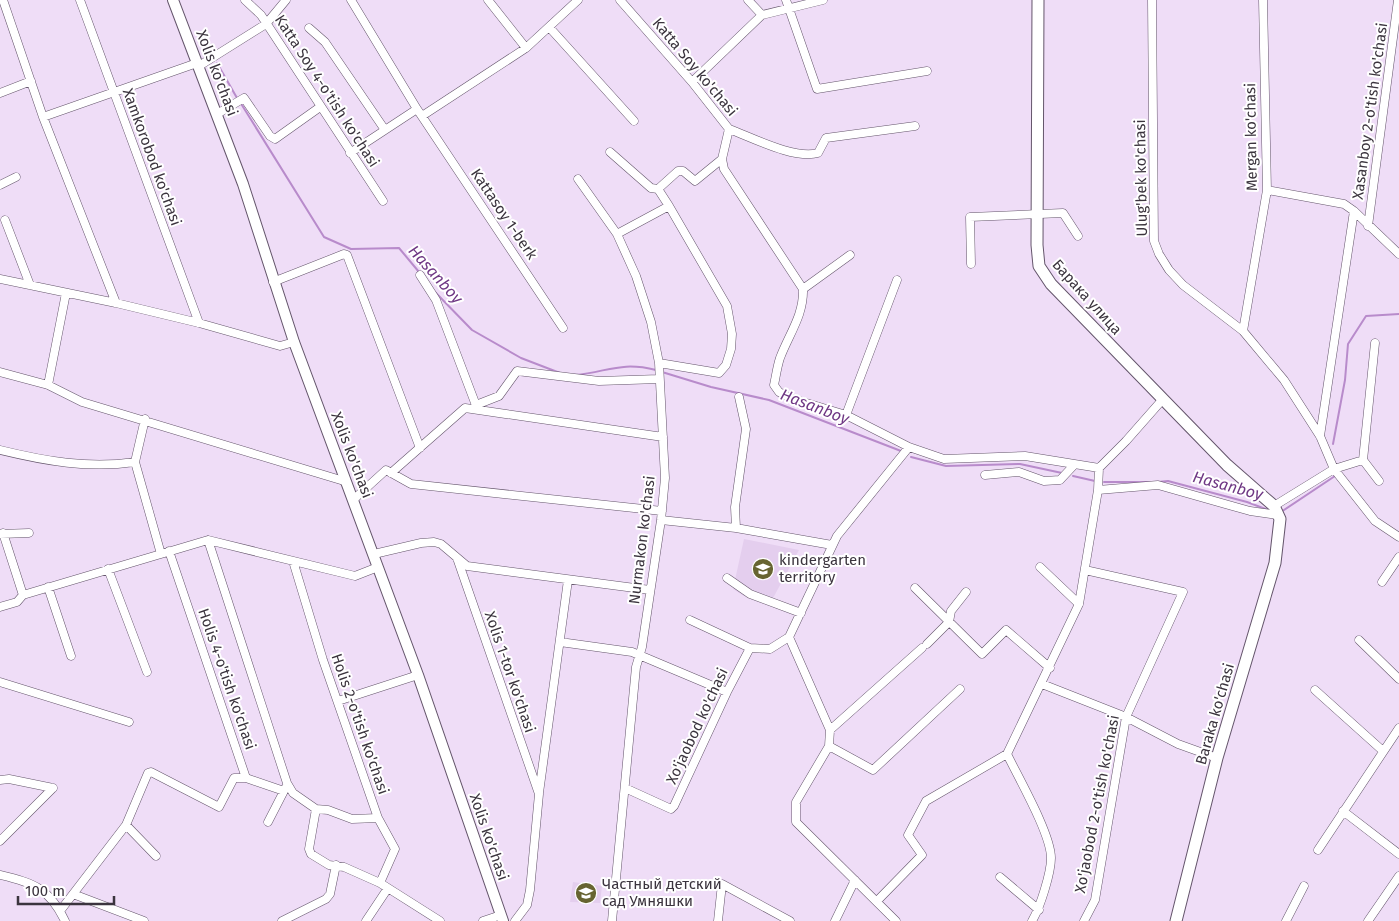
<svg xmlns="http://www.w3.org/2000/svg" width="1399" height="921" viewBox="0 0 1399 921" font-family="'Fira Sans',sans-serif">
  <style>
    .built { fill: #e4ceee }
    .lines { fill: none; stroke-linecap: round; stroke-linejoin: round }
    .stream { stroke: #b88bcb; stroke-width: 2 }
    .minor-casing { stroke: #64556b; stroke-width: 9 }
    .tertiary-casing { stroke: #64556b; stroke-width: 12 }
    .secondary-casing { stroke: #64556b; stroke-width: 13 }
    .minor { stroke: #fff; stroke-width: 8 }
    .tertiary { stroke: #fff; stroke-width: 10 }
    .secondary { stroke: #fff; stroke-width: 11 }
    .labels { text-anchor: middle; stroke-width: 4; stroke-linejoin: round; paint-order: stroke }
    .street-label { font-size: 15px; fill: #3b343e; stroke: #fff }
    .poi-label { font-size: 15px; fill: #3b343e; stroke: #fff; text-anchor: start }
    .water-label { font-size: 16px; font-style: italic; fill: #6f3784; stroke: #fff }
  </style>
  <rect width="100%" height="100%" fill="#efddf7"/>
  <path class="built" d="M744 539 799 550 772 600 748 591 744 596 733 589Z
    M573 882 602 886 600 903 570 902Z"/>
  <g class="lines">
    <path class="stream" d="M217 63 237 98
      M240 102 324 237 351 249 399 248 419 272
      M434 291 472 330 521 358 560 373
      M662 372 711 387 769 400 901 451
      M575 375C608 372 620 361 656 370
      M1333 444 1345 380 1348 344 1366 316 1399 314
      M911 457 946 466 1020 464 1062 473
      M1073 476 1095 481
      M1104 482H1153
      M1158 482 1168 481 1247 502 1271 511
      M1281 512 1335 476"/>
    <g class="minor-casing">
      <path id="minor" d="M3 0 43 117 116 303
        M80 0 199 323
        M245 0 261 15 383 201
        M351 0 417 109 563 328
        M488 0 526 48
        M620 0 692 82 729 129
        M748 0 762 15
        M786 0 817 89 927 71
        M1152 0 1154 241 1159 254 1169 270 1183 285 1243 331 1284 380 1320 436 1334 469 1375 521 1399 537
        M549 27 634 121
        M309 28 325 42 385 130
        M199 66 266 24 286 0
        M692 82 762 15 823 0
        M0 93 31 81
        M217 114 244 98 270 136 275 139 320 107
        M422 116 526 48 578 0
        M43 117 197 63
        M729 129 722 159 724 169 803 289C804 315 789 334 780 358 777 367 776 376 774 385L779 392 790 398 846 415 909 447 944 459 1025 456 1099 468 1126 441 1163 399
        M729 129C751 137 795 160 818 153L826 138 915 126
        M610 152 651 188 658 189
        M350 153 417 109
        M578 179 617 234 636 276 651 322 659 363 665 478 661 520 642 647 636 667 612 921
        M0 185 16 177
        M1267 190 1344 204 1354 211 1399 254
        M5 220 30 285
        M1368 226 1398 0
        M617 234 669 206 658 189 678 171H683L695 181 722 159
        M971 264 970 217 1063 213 1078 236
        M420 275 436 300 477 408
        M0 279 116 303 199 323 280 346 294 342
        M273 282 344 254 347 255 420 448
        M803 289 850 255
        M1243 331 1267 190 1263 0
        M1375 343 1363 460 1379 481
        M659 363 719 373 726 365 731 349 732 334 727 306 669 206
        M0 372 48 385 82 402 344 481
        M48 385 66 293
        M476 405 499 396 517 371 599 381 659 379
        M846 415 897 280
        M1320 436 1354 211
        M0 450C45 461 89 469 135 462L145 419
        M135 462 161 554
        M391 473 465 408 663 437
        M985 475 1019 472 1044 481 1060 480 1074 465
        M1098 490 1158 485 1250 511 1278 515
        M353 500 386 470 411 484 662 511
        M1274 506 1334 469 1363 460
        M661 520 736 528 832 545
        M736 528 735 507 746 429 739 397
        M3 533 23 595
        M0 534 29 533
        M208 540 287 783 293 793 316 809 328 810 352 819 378 818
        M169 551 246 778 284 791
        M374 554 421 543 434 542 441 544 467 566 650 590
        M457 558 539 794 530 890 527 905 515 921
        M293 561 323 660 378 818 395 849 380 883
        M1040 567 1079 604
        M108 569 147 672
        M727 578 750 594 801 613
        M1382 582 1399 557
        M48 587 71 656
        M915 588 982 654 1006 630 1050 668
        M0 607 17 602 23 595 208 540 355 576 378 567
        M690 620 750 648
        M789 637 830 730 829 746 796 802V822L896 921
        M1359 640 1399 679
        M560 642 632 652 727 692
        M927 644 949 622 951 611 966 592
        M0 682 129 722
        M1042 684 1126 717 1178 744 1217 758
        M1315 690 1383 751
        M338 701 418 675
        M830 730 922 648
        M829 746 873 770 960 689
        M1007 754C1018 777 1051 834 1051 858 1051 873 1040 908 1032 921
        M0 780 9 779 53 788
        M625 788 671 809 674 806 727 692 750 648 770 649 789 637 837 536 909 447
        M539 793 568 580
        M316 809 309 849 311 854 329 865 344 867 380 883 440 921
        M1343 811 1399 854
        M268 822 286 787
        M126 825 156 856
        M0 841 53 788
        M1318 850 1399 728
        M0 875C34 883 49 888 65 921
        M1000 877 1039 910
        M73 894 144 921
        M877 901 922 855 908 835 926 801 1007 754 1079 604 1098 490 1099 468
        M60 911 126 825 148 773 151 772 219 807 234 778H246
        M282 921 326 899 330 894 336 865
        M366 921 388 888
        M483 921 501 915
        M718 921 722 884 790 921
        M835 921 855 880
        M1084 921 1095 900 1126 717 1183 592 1085 570
        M1286 921 1304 886
        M1368 921 1399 876"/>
    </g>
    <g class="tertiary-casing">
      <path id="tertiary" d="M173 0 243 184 294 342 418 675 503 921"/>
    </g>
    <g class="secondary-casing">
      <path id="secondary" d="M1038 0 1037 245 1039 266 1051 284 1227 465 1274 506 1280 519 1275 563 1217 758 1176 921"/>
    </g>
    <use href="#minor" class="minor"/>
    <use href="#tertiary" class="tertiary"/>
    <use href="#secondary" class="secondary"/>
  </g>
  <defs>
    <g id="school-disc" transform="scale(1.125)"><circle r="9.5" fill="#676431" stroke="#fff"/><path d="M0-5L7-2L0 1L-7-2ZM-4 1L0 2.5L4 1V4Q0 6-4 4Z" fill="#fff"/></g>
  </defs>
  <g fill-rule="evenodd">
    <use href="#school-disc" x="763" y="569"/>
    <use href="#school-disc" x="586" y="893"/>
  </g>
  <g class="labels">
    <g class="street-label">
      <text transform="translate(695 67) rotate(50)" y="5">Katta Soy ko'chasi</text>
      <text transform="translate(217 73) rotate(69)" y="5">Xolis ko'chasi</text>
      <text transform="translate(327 91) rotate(57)" y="5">Katta Soy 4-o'tish ko'chasi</text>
      <text transform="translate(1370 111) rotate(-82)" y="5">Xasanboy 2-o'tish ko'chasi</text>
      <text transform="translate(1251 137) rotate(-91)" y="5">Mergan ko'chasi</text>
      <text transform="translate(152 157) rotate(70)" y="5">Xamkorobod ko'chasi</text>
      <text transform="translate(1141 178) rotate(-91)" y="5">Ulug'bek ko'chasi</text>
      <text transform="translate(504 214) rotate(56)" y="5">Kattasoy 1-berk</text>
      <text transform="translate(1087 297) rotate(48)" y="5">Барака улица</text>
      <text transform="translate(352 455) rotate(69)" y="5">Xolis ko'chasi</text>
      <text transform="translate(642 540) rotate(-83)" y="5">Nurmakon ko'chasi</text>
      <text transform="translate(510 672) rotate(71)" y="5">Xolis 1-tor ko'chasi</text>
      <text transform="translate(227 679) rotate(71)" y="5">Holis 4-o'tish ko'chasi</text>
      <text transform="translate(1215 714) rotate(-74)" y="5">Baraka ko'chasi</text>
      <text transform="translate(360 724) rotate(71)" y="5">Holis 2-o'tish ko'chasi</text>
      <text transform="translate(697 726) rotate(-65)" y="5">Xo'jaobod ko'chasi</text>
      <text transform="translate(1097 804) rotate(-79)" y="5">Xo'jaobod 2-o'tish ko'chasi</text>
      <text transform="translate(489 837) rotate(71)" y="5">Xolis ko'chasi</text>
    </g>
    <g class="poi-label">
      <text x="779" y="565">kindergarten<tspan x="779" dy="17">territory</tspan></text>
      <text x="602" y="889">Частный детский<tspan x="602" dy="17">сад Умняшки</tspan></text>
    </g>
    <g class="water-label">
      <text transform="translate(436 274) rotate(48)" y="6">Hasanboy</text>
      <text transform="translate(815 406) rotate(21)" y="6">Hasanboy</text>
      <text transform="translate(1228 485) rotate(15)" y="6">Hasanboy</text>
    </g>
  </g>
  <path d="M18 896v8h96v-8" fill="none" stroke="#3b343e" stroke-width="2.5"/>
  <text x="25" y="896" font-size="15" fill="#3b343e" stroke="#ffffff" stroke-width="4" paint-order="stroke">100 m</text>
</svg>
